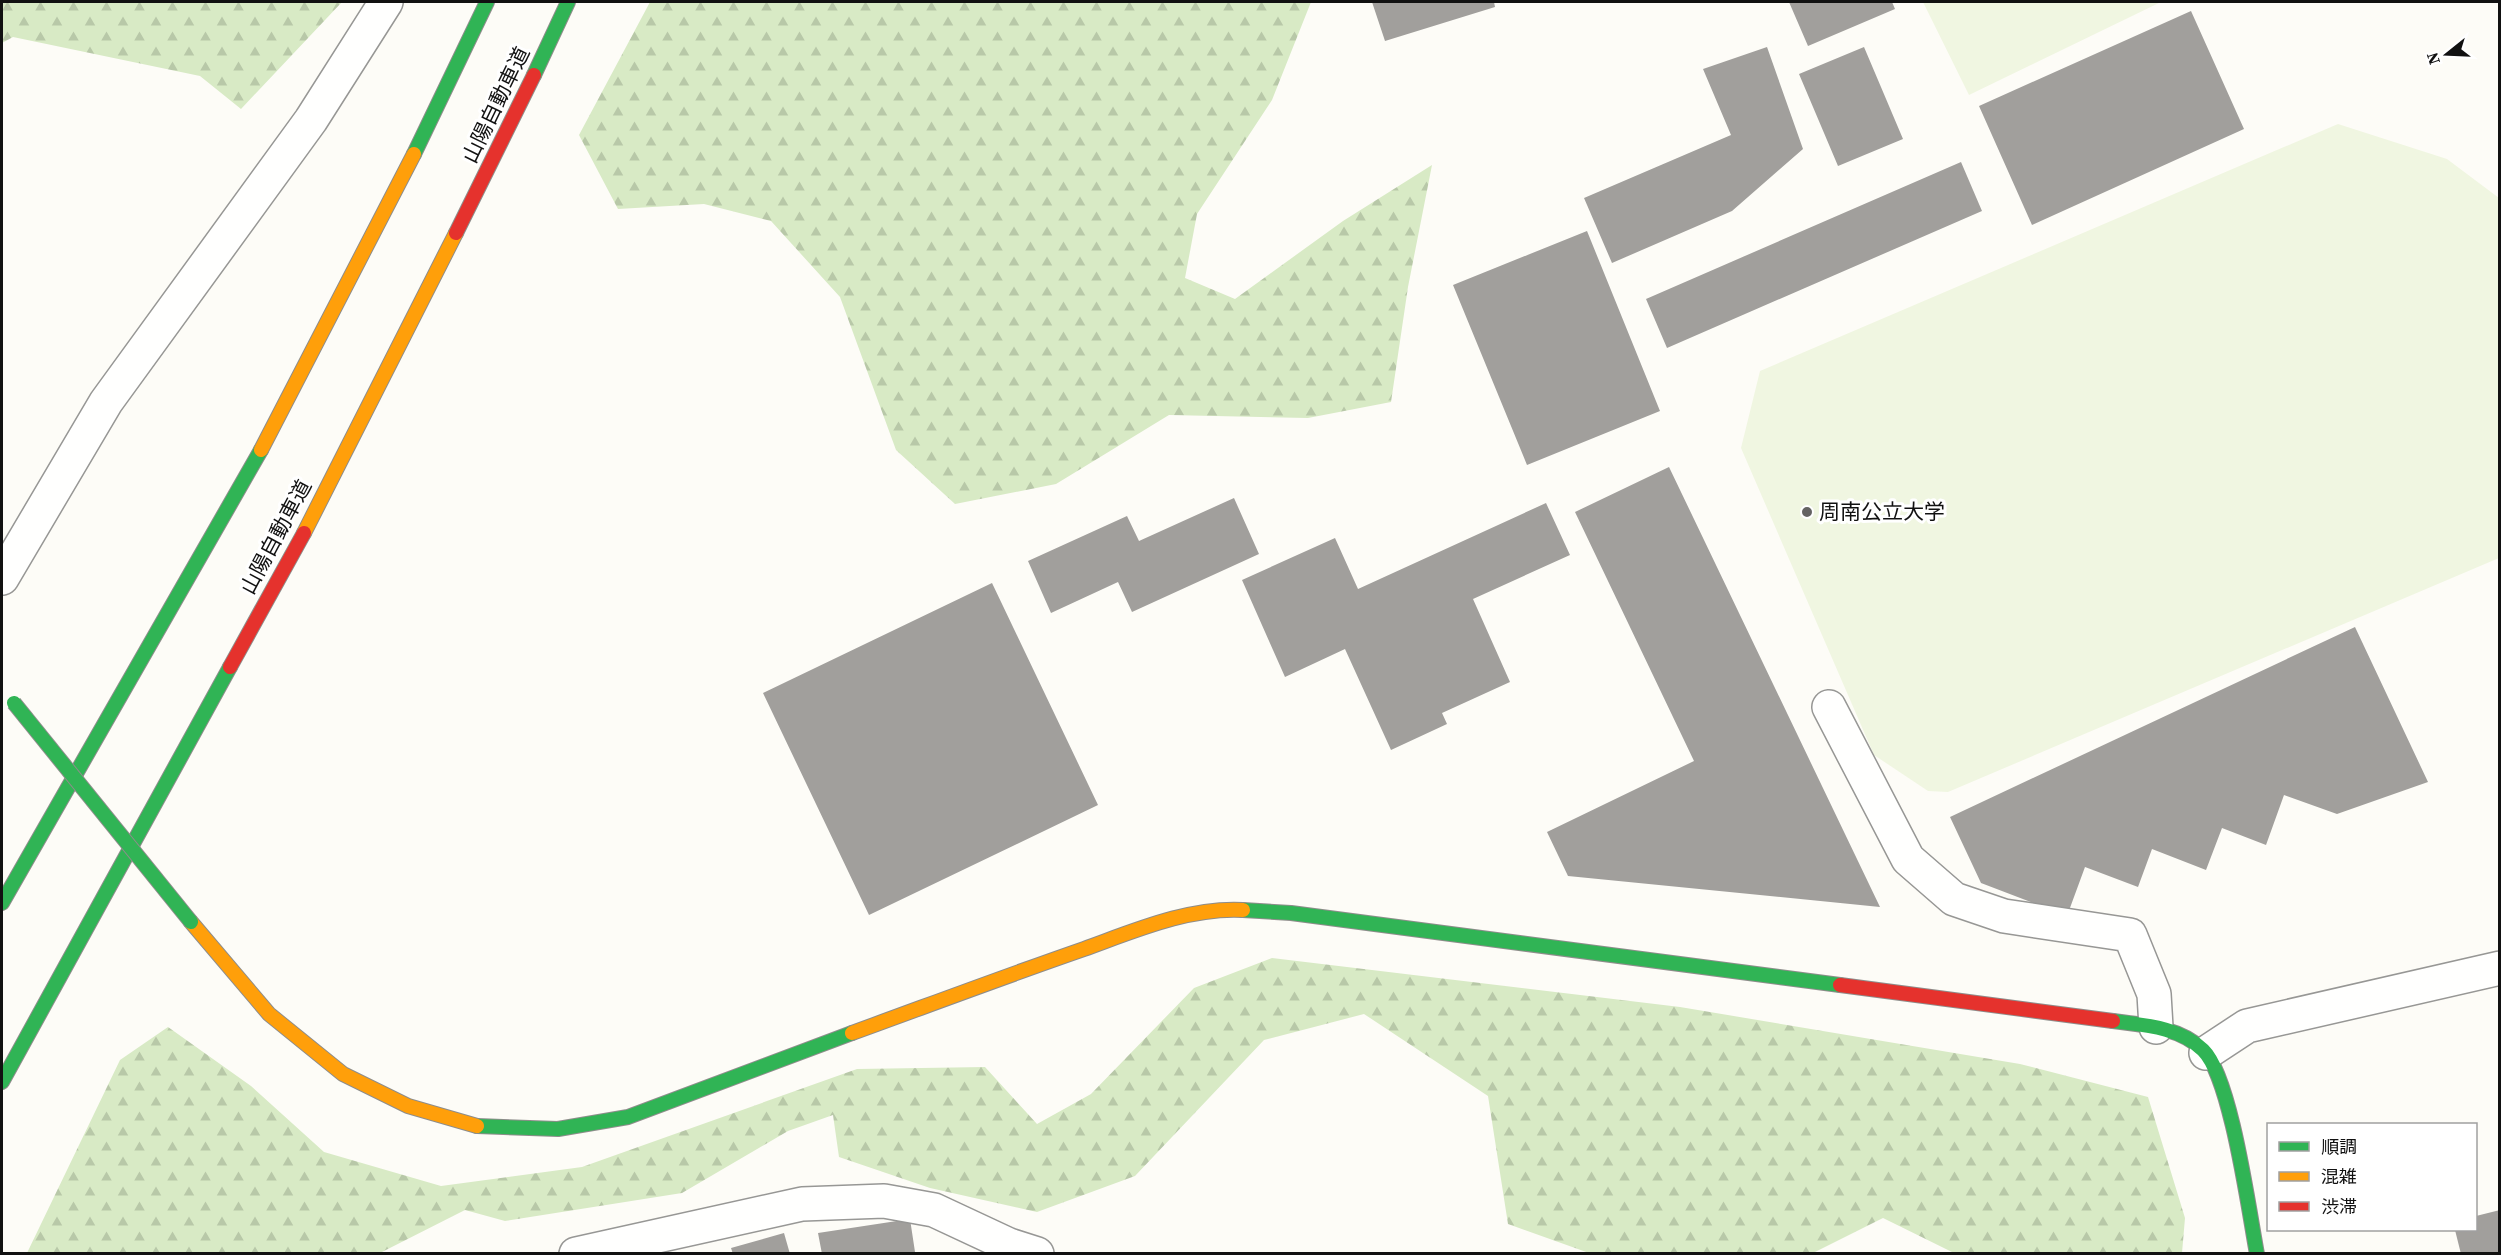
<svg xmlns="http://www.w3.org/2000/svg" width="2501" height="1255" viewBox="0 0 2501 1255" font-family="'Source Serif 4','Noto Sans JP',serif">
  <style>
    .forest { fill: url(#forest-firs) }
    .pitch { fill: #f0f6e1 }
    .building { fill: #a19f9c }
    .lines { fill: none; stroke-linecap: round; stroke-linejoin: round }
    .street-casing { stroke: #979795; stroke-width: 36 }
    .fast-casing { stroke: #8e8d8b; stroke-width: 16 }
    .slow-casing { stroke: #8e8d8b; stroke-width: 16 }
    .jam-casing { stroke: #8e8d8b; stroke-width: 16 }
    .street { stroke: #fffffe; stroke-width: 33 }
    .fast { stroke: #30b455; stroke-width: 14 }
    .slow { stroke: #ff9f0a; stroke-width: 14 }
    .jam { stroke: #e5322d; stroke-width: 14 }
    .fast-bridge-casing { stroke: #8e8d8b; stroke-width: 16; stroke-linecap: butt }
    .fast-bridge { stroke: #30b455; stroke-width: 14 }
    .poi-dot { fill: #646362; stroke: #fff; stroke-width: 2 }
    .labels { text-anchor: middle; stroke-width: 6; stroke-linejoin: round; paint-order: stroke }
    .street-label { font-size: 21px; fill: #111; stroke: #fff }
    .poi-label { font-size: 21px; fill: #111; stroke: #fff; text-anchor: start }
  </style>
  <defs>
    <pattern id="forest-firs" width="22" height="20" patternUnits="userSpaceOnUse" patternTransform="scale(1.5)"><rect width="22" height="20" fill="#d8eac5"/><path d="M5 1l3.5 6h-7zM16 11l3.5 6h-7z" fill="#b8c8a8"/></pattern>
  </defs>
  <rect width="100%" height="100%" fill="#fdfcf7"/>
  <path class="forest" d="M2 2H342L241 109 200 76 13 37 2 43Z
    M650 2H1311L1272 100 1197 214 1185 278 1235 299 1343 221 1432 165 1408 287 1391 402 1308 418 1169 415 1056 484 955 504 896 450 840 297 771 221 704 204 618 209 579 135Z
    M1272 958 1680 1007 2020 1064 2148 1097 2185 1218 2182 1253H1954L1883 1218 1811 1254 1589 1253 1508 1224 1488 1096 1364 1014 1264 1040 1135 1176 1037 1212 930 1188 839 1157 833 1115 788 1131 682 1193 505 1221 465 1210 380 1253H27L120 1060 168 1027 251 1086 324 1152 441 1186 582 1167 857 1069 985 1067 1037 1124 1091 1094 1194 988Z"/>
  <path class="pitch" d="M1923 2H2161L1969 95Z
    M2338 124 2447 159 2499 198V558L1948 792 1928 791 1874 755 1741 448 1760 371Z"/>
  <path class="building" d="M1372 2H1494L1495 7 1385 41Z
    M1789 2H1892L1895 9 1808 46Z
    M2191 11 2244 129 2032 225 1979 106Z
    M1767 47 1803 149 1732 211 1612 263 1584 198 1731 135 1703 69Z
    M1864 47 1903 139 1838 166 1799 74Z
    M1961 162 1982 211 1667 348 1646 299Z
    M1587 231 1660 411 1527 465 1453 285Z
    M1669 467 1880 907 1568 876 1547 832 1694 761 1575 512Z
    M1234 498 1259 554 1132 612 1118 582 1051 613 1028 561 1127 516 1139 541Z
    M1546 503 1570 555 1473 599 1510 682 1442 713 1447 724 1391 750 1345 649 1285 677 1242 580 1335 538 1358 589Z
    M992 583 1098 805 869 915 763 693Z
    M2355 627 2428 782 2337 814 2284 795 2266 845 2222 828 2206 870 2152 849 2138 887 2085 867 2067 916 1981 883 1950 817Z
    M2500 1210V1254H2461L2455 1230H2476V1216Z
    M910 1219 915 1252 822 1254 818 1233Z
    M784 1233 790 1254H733L731 1248Z"/>
  <g class="lines">
    <g class="street-casing">
      <path id="street" d="M2 578 106 402 311 120 386 2
        M1829 707 1908 859 1954 899 2004 916 2130 935 2154 994 2156 1027
        M2206 1053 2247 1026 2500 968
        M576 1254 802 1204 884 1201 934 1210 1009 1245 1037 1254"/>
    </g>
    <g class="fast-casing">
      <path id="fast" d="M534 75 568 2
        M414 154 487 2
        M2 903 261 450
        M1243 910 1291 913 1840 985
        M2113 1021C2144 1025 2180 1027 2203 1050 2231 1077 2249 1212 2257 1254
        M2 1082 230 667
        M477 1126 558 1129 628 1117 852 1033"/>
    </g>
    <g class="slow-casing">
      <path id="slow" d="M261 450 414 154
        M304 533 456 233
        M191 922 269 1014 343 1074 408 1106 477 1126
        M852 1033C929 1005 1006 976 1084 949 1134 931 1189 907 1243 910"/>
    </g>
    <g class="jam-casing">
      <path id="jam" d="M456 233 534 75
        M230 667 304 533
        M1840 985 2113 1021"/>
    </g>
    <use href="#street" class="street"/>
    <use href="#fast" class="fast"/>
    <use href="#slow" class="slow"/>
    <use href="#jam" class="jam"/>
    <g class="fast-bridge-casing">
      <path id="fast-bridge" d="M14 703 191 922"/>
    </g>
    <use href="#fast-bridge" class="fast-bridge"/>
  </g>
  <circle class="poi-dot" cx="1807" cy="512" r="6"/>
  <g class="labels">
    <g class="street-label">
      <text transform="translate(496 105) rotate(-64)" y="7">山陽自動車道</text>
      <text transform="translate(276 537) rotate(-62)" y="7">山陽自動車道</text>
    </g>
    <g class="poi-label">
      <text x="1819" y="519">周南公立大学</text>
    </g>
  </g>
  <rect width="2501" height="1255" fill="none" stroke="#111111" stroke-width="6"/>
  <rect x="2267" y="1123" width="210" height="108" fill="#ffffff" stroke="#a0a0a0" stroke-width="1.5"/>
  <rect x="2279" y="1142" width="30" height="9" fill="#30b455" stroke="#a0a0a0" stroke-width="1.5"/>
  <text x="2321" y="1153" font-size="18" fill="#111111">順調</text>
  <rect x="2279" y="1172" width="30" height="9" fill="#ff9f0a" stroke="#a0a0a0" stroke-width="1.5"/>
  <text x="2321" y="1183" font-size="18" fill="#111111">混雑</text>
  <rect x="2279" y="1202" width="30" height="9" fill="#e5322d" stroke="#a0a0a0" stroke-width="1.5"/>
  <text x="2321" y="1213" font-size="18" fill="#111111">渋滞</text>
  <g transform="translate(2447 54) rotate(252)" stroke="#ffffff" stroke-width="4.5" paint-order="stroke">
  <path d="M0-4.5L10 22L0 15L-10 22Z" fill="#111111"/>
  <text y="-9" font-size="16" font-weight="bold" text-anchor="middle" fill="#111111">N</text>
  </g>
</svg>
